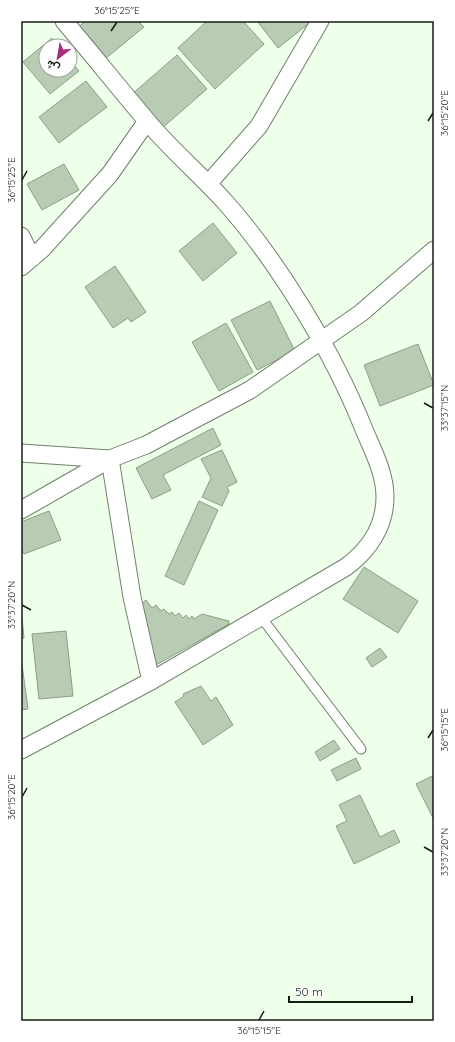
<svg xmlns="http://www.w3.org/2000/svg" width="455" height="1042" viewBox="0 0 455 1042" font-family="Quicksand,Vazirmatn,sans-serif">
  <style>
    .building { fill: #b8ccb3; stroke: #8b9f87 }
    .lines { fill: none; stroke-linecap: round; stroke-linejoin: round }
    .lane-casing { stroke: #6e816b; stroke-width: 11 }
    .street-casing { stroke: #6e816b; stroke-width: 19 }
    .lane { stroke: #fff; stroke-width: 9 }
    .street { stroke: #fff; stroke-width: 17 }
    .ticks { fill: none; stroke: #141c13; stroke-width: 1.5 }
    .neatline { fill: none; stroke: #141c13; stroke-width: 1.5 }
    .ticks-label { font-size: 10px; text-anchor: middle; fill: #141c13 }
  </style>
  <rect width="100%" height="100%" fill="#eeffea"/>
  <path class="building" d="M86 21H138L144 27 105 59 78 27Z
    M207 21H243L264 44 215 89 178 48Z
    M257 21H312L278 48Z
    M52 38 58 46H46V70H70V60L79 71 50 94 23 62Z
    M177 55 207 89 161 129 131 95Z
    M86 81 107 107 59 143 39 117Z
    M64 164 79 190 42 210 27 184Z
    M213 223 237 253 203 281 179 251Z
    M115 266 146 312 131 322 128 318 113 328 85 287Z
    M270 301 295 351 257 370 231 320Z
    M226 323 253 372 219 391 192 342Z
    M418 344 434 385 380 406 364 365Z
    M213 428 221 445 163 475 171 490 152 499 136 468Z
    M222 450 237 482 227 487 229 491 222 506 202 497 211 478 201 459Z
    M199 501 218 510 184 585 165 576Z
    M49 511 61 540 24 554 21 547V522Z
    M364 567 418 601 398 633 343 599Z
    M146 600 152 608 156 605 161 611 164 609 169 614 172 612 175 616 179 613 183 618 186 615 189 619 192 616 194 619 202 614 229 621V624L156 665 138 607Z
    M21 607 24 638 21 639Z
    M66 631 73 696 39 699 32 634Z
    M380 648 387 657 372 667 366 658Z
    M21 657 28 709 21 710Z
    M201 686 211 701 216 697 233 725 203 745 175 702 184 696 183 694Z
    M334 740 340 749 320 761 315 752Z
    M356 758 361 769 337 781 331 770Z
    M434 775V820L416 784Z
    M360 795 380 837 394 830 400 842 354 864 336 826 347 821 339 805Z"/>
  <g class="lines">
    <g class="lane-casing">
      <path id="lane" d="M261 617 361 749"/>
    </g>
    <g class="street-casing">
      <path id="street" d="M208 184 259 126 320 21
        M21 236 32 258
        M21 267 42 249 110 174 147 121
        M21 453 110 459 146 445 250 390 361 313 434 250
        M21 510 110 459 132 597 151 681
        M21 750 151 681 346 567C369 550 385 526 385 497 385 472 372 449 363 427 333 352 279 263 226 203 201 175 171 150 147 121 119 88 92 54 64 21"/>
    </g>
    <use href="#lane" class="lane"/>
    <use href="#street" class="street"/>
  </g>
  <path class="ticks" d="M111 31 117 22M428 121 433 113M22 180 27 171M424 403 433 408M22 605 31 610M428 738 433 730M22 797 27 788M424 847 433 852M259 1020 264 1011"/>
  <rect width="455" height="1042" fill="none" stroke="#ffffff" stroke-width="44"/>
  <g transform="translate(58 58) rotate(211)"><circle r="19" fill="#ffffff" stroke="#a1a4a1"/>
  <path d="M0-3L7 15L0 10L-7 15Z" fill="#a82c7f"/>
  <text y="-6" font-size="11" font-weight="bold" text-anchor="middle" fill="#141c13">ش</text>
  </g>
  <path d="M289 996v6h123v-6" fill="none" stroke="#141c13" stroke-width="2"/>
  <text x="295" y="996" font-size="12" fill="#141c13" stroke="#ffffff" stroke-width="3" paint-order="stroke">50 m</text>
  <rect x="22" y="22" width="411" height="998" class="neatline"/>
  <g class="ticks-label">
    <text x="117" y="14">36°15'25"E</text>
    <text transform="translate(444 113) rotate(-90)" y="4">36°15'20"E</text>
    <text transform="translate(11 180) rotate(-90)" y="4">36°15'25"E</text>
    <text transform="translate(444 408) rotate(-90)" y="4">33°37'15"N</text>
    <text transform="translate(11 605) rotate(-90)" y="4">33°37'20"N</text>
    <text transform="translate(444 730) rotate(-90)" y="4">36°15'15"E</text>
    <text transform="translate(11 797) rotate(-90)" y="4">36°15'20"E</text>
    <text transform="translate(444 852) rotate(-90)" y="4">33°37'20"N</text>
    <text x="259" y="1034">36°15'15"E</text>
  </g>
</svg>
